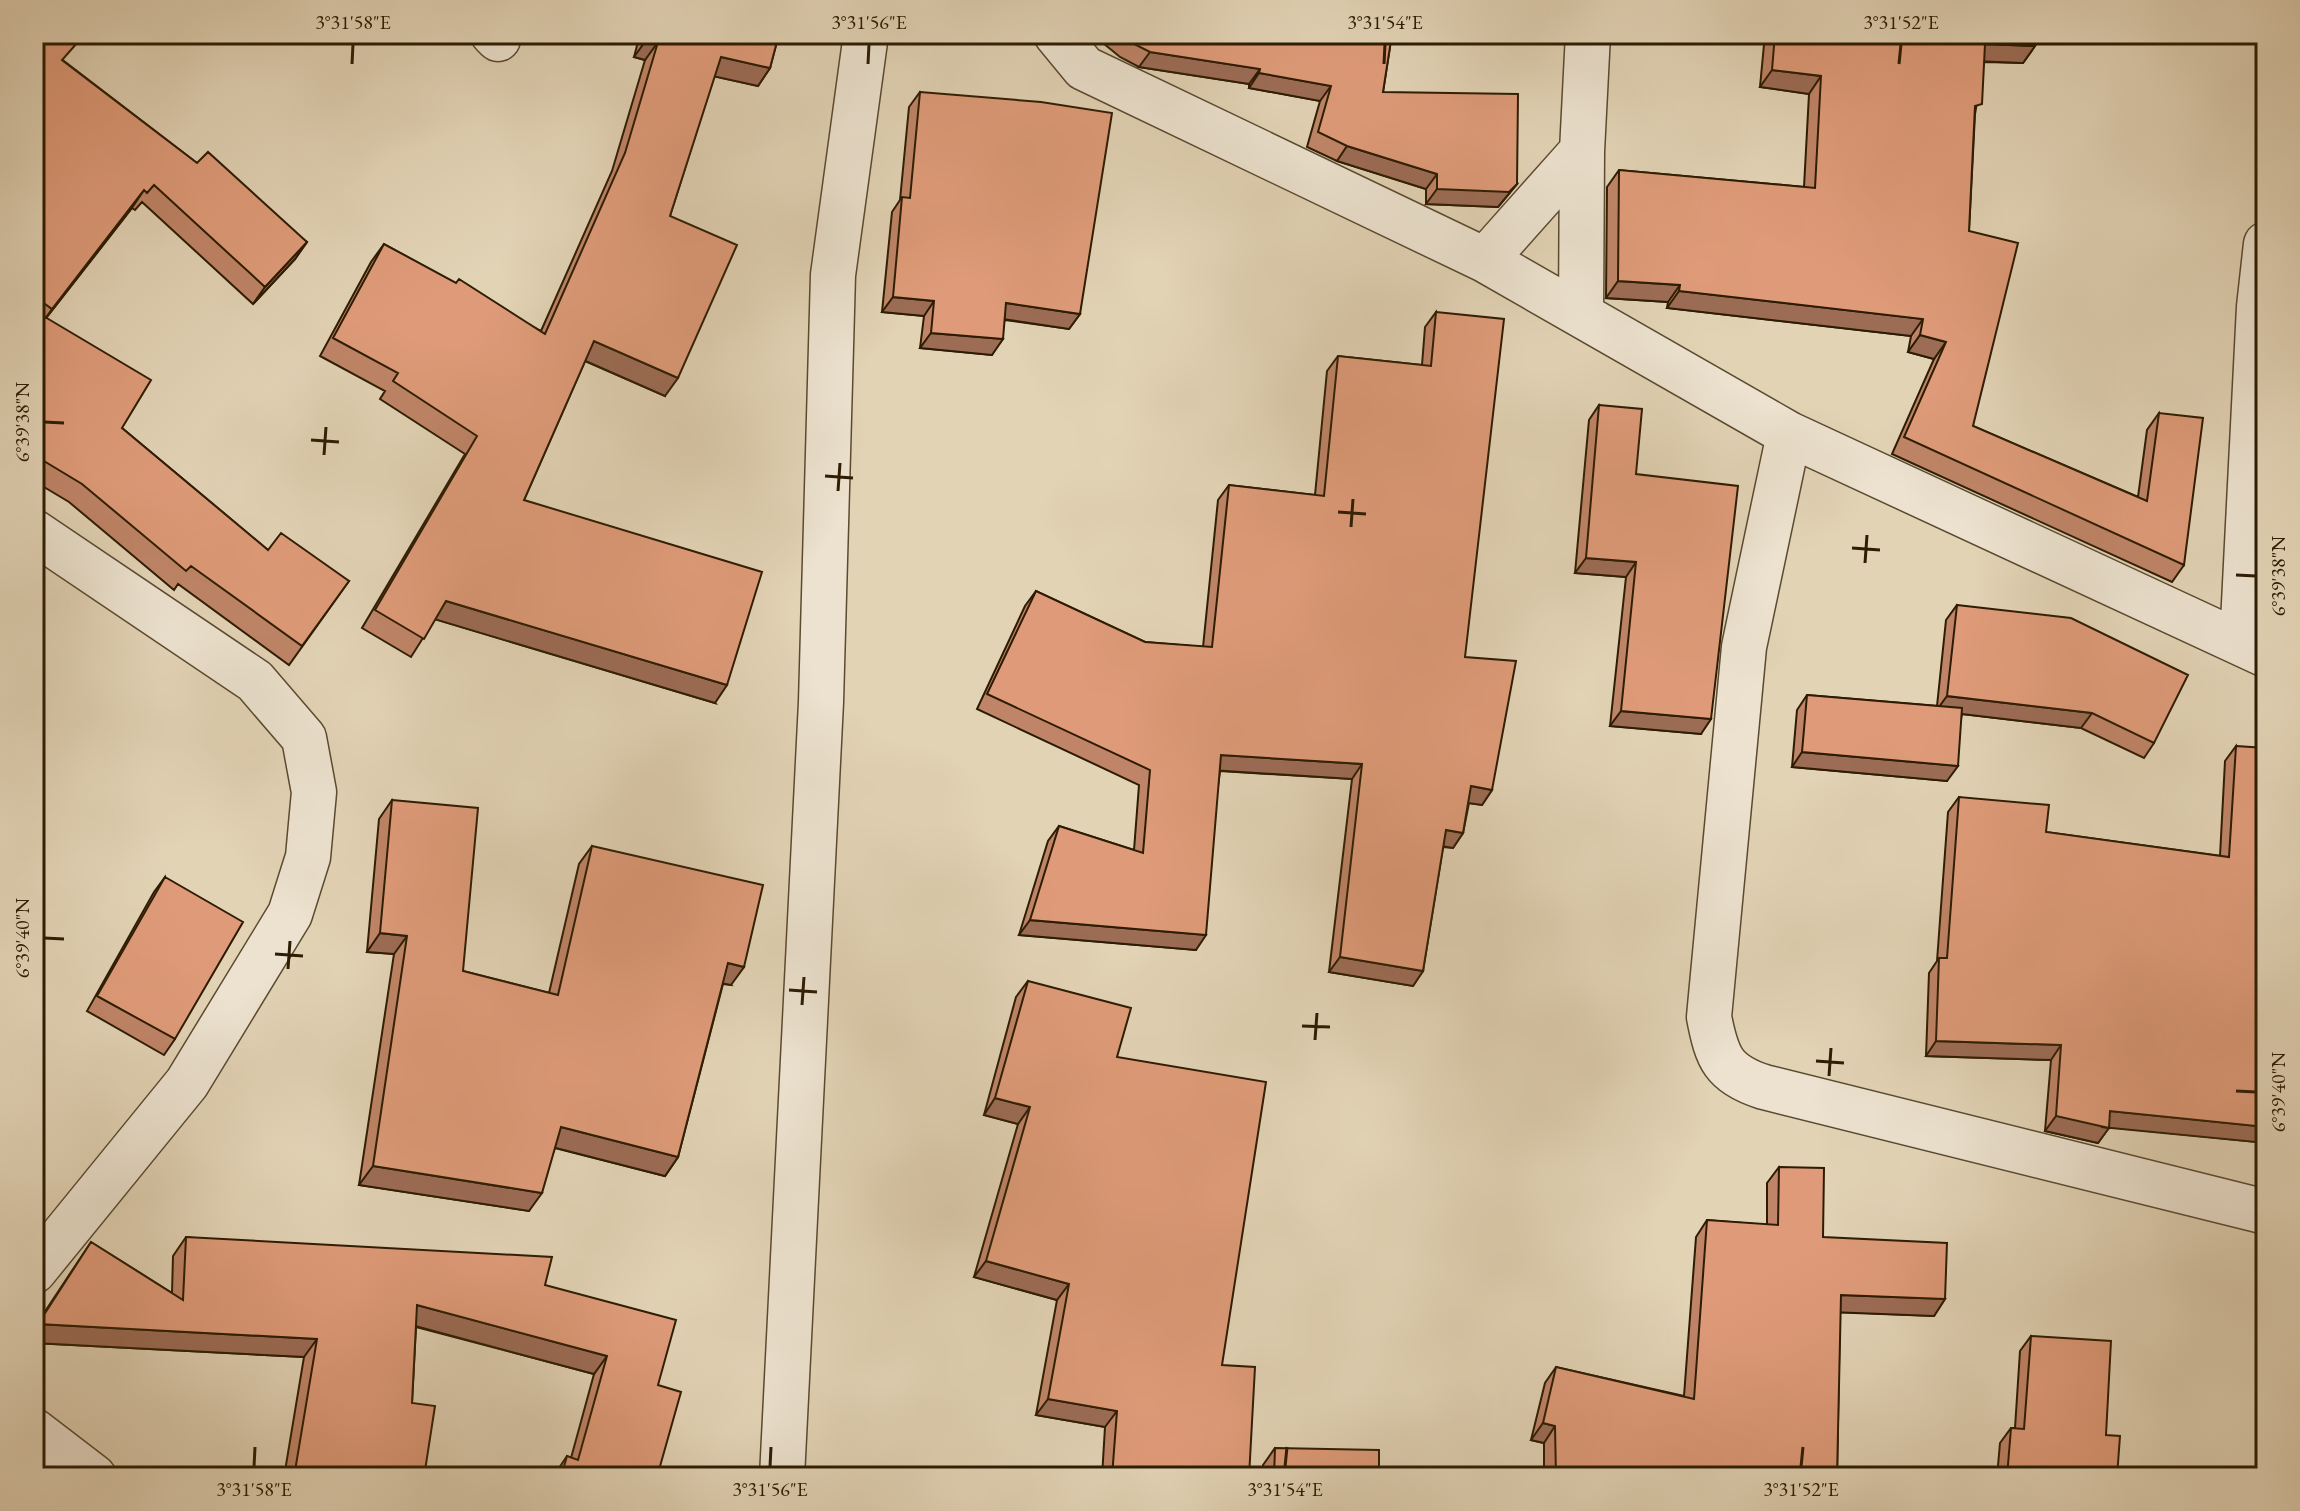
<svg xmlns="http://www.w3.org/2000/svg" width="2300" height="1511" viewBox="0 0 2300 1511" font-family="'EB Garamond',serif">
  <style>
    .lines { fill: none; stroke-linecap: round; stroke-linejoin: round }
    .minor-casing { stroke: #5a4a30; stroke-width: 47 }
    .minor { stroke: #ece2cf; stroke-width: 44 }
    .wall { fill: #c08568; stroke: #2d1c03; stroke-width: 2 }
    .shaded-wall { fill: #9c6c55; stroke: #2d1c03; stroke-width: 2 }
    .building { fill: #df9b79; stroke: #2d1c03; stroke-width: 2 }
    .ticks { fill: none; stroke: #2d1c03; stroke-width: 3 }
    .neatline { fill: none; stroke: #2d1c03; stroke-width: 3 }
    .ticks-label { font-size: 20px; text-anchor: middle; fill: #2d1c03 }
  </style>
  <rect width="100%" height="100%" fill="#e2d3b5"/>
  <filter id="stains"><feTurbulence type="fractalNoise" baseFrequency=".0025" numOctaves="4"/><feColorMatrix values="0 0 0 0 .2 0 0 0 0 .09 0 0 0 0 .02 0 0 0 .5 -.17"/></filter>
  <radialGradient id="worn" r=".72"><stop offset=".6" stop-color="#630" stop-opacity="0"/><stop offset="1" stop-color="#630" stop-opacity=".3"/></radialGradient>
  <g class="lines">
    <g class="minor-casing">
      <path id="minor" d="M493 34 498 39
        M1056 34 1084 68 1485 260 1789 434 2266 655
        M1485 260 1582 151
        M1581 313 1582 151 1588 34
        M1789 434 1744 647 1709 1017C1717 1058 1723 1074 1764 1087L2266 1212
        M34 532 255 681 304 738 314 792 308 857 290 914 187 1083 34 1271
        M2242 643 2259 307 2266 244
        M34 1431 94 1477
        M782 1477 821 702 833 275 866 34"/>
    </g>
    <use href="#minor" class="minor"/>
  </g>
  <path class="wall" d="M34 34 64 61 197 163 307 242 295 259 253 304 142 202 135 210 132 208 46 318 122 428 268 550 349 581 289 665 178 584 174 590 69 502 34 481V334L39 326 34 322Z
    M640 34H779L770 68 758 86 714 76 670 216 665 396 585 361 524 500 715 703 435 619 411 657 362 628 465 454 380 399 385 391 320 356 371 262 384 244 541 331 612 171 645 60 634 57Z
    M1092 34H1392L1383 92 1517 184 1498 207 1426 204V189L1337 161 1307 147 1320 101 1249 88V84L1139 67 1120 57Z
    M1765 34H2036L2035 46 2023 63 1984 62 1975 114 1969 231 1973 426 2138 497 2147 430 2159 413 2184 565 2172 582 1892 454 1934 359 1908 352 1911 336 1667 308 1668 302 1606 298 1607 187 1619 170 1804 187 1809 94 1760 87Z
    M920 92 1080 314 1069 329 1005 320 992 355 920 348 924 316 882 312 892 212 900 200 909 107Z
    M1436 312 1465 657 1492 790 1482 805 1469 803 1463 833 1453 848 1443 847 1423 971 1413 986 1329 972 1352 779 1220 771 1196 950 1019 935 1048 841 1059 826 1134 850 1139 785 977 709 1025 606 1036 591 1145 642 1203 647 1218 500 1229 485 1315 495 1327 371 1338 356 1422 365 1425 327Z
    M1599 405 1636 474 1701 734 1610 726 1626 577 1575 573 1589 420Z
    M1957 605 2154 743 2144 758 2081 728 1962 714 1947 781 1792 767 1797 710 1807 695 1937 706 1946 620Z
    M2236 746 2266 1143 2109 1127 2098 1143 2045 1131 2051 1060 1926 1056 1929 973 1937 961 1948 812 1959 797 2046 832 2220 856 2225 761Z
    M392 800 463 971 549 993 579 864 592 846 731 985 723 984 678 1157 665 1176 555 1148 529 1211 359 1185 394 954 367 952 379 819Z
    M165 877 175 1039 164 1055 87 1011 154 892Z
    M1028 981 1117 1057 1222 1365 1249 1477H1102L1105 1427 1036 1415 1057 1300 974 1277 1018 1124 984 1115 1016 997Z
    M1779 1167 1823 1237 1945 1299 1934 1316 1840 1312 1837 1477H1544V1443L1531 1440 1545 1383 1556 1367 1684 1396 1696 1237 1707 1220 1767 1225V1183Z
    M186 1237 545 1285 658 1385 657 1477H553L567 1456 571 1458 594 1374 416 1327 412 1403 424 1477H284L304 1357 34 1343V1328L91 1242 172 1293 173 1256Z
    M2031 1336 2106 1435 2117 1477H1997L2000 1443 2011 1428H2015L2020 1351Z
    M1275 1448 1379 1477H1263V1465Z"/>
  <path class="shaded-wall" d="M647 39 658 42 645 60 634 57Z
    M1985 44 2035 46 2023 63 1973 61Z
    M1150 52 1260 69 1249 84 1139 67Z
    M721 57 770 68 758 86 708 75Z
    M1772 70 1821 76 1809 94 1760 87Z
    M1259 73 1331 86 1320 101 1249 88Z
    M1347 146 1437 174 1426 189 1337 161Z
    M1517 184 1498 207 1426 204 1437 189Z
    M144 190 132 208 40 326 52 309Z
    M307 242 295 259 253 304 265 287Z
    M1618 281 1680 285 1668 302 1606 298Z
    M1679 291 1923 319 1911 336 1667 308Z
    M893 297 934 301 924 316 882 312Z
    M1006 303 1080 314 1069 329 996 318Z
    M931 333 1003 339 992 355 920 348Z
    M1920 335 1946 342 1934 359 1908 352Z
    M594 341 678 378 665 396 581 359Z
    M1586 558 1636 562 1626 577 1575 573Z
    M446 601 727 685 715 703 434 619Z
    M1947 696 2092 713 2081 728 1936 711Z
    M1621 711 1711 719 1701 734 1610 726Z
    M1802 752 1958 766 1947 781 1792 767Z
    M1221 755 1362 764 1352 779 1210 770Z
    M1471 786 1492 790 1482 805 1461 802Z
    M1446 830 1463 833 1453 848 1436 845Z
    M1030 920 1206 935 1196 950 1019 935Z
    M380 933 407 936 394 954 367 952Z
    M1340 957 1423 971 1413 986 1329 972Z
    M728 963 744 967 731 985 715 982Z
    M1936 1041 2061 1045 2051 1060 1926 1056Z
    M995 1098 1030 1107 1018 1124 984 1115Z
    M2110 1111 2266 1127V1143L2101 1127 2109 1128 2098 1143 2045 1131 2056 1116Z
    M561 1127 678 1157 665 1176 548 1146Z
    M373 1166 542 1193 529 1211 359 1185Z
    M986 1261 1069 1284 1057 1300 974 1277Z
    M1841 1295 1945 1299 1934 1316 1829 1312Z
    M417 1305 607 1356 594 1374 404 1323Z
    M38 1324 317 1339 304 1357 34 1343V1329Z
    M1048 1399 1117 1411 1105 1427 1036 1415Z
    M1543 1423 1555 1426 1544 1443 1531 1440Z
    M1652 1474 1675 1477H1649Z"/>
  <path class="building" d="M34 34H66L77 43 62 60 197 163 208 152 307 242 265 287 154 185 147 193 144 190 52 309 34 296V119L37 114 34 111Z
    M648 34H779L770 68 721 57 670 216 737 245 678 378 594 341 524 500 762 572 727 685 446 601 424 639 375 610 477 436 393 381 398 373 333 338 384 244 456 283 459 279 545 334 625 153 658 42 647 39Z
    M1120 34H1392L1383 92 1518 94 1517 184 1509 192 1437 189V174L1347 146 1318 132 1331 86 1259 73 1260 69 1150 52 1130 42Z
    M1775 34H2036L2035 46 1985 44 1982 104 1975 106 1969 231 2018 243 1973 426 2147 501 2159 413 2203 418 2184 565 1904 437 1946 342 1920 335 1923 319 1679 291 1680 285 1618 281 1619 170 1815 188 1821 76 1772 70Z
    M920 92 1041 102 1112 113 1080 314 1006 303 1003 339 931 333 934 301 893 297 902 197 910 198Z
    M1436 312 1504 319 1465 657 1516 661 1492 790 1471 786 1463 833 1446 830 1423 971 1340 957 1362 764 1221 755 1206 935 1030 920 1059 826 1143 853 1150 770 987 694 1036 591 1145 642 1212 647 1229 485 1324 496 1338 356 1431 366Z
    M45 317 151 380 122 428 268 550 281 533 349 581 302 646 191 566 186 571 82 484 34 455V336Z
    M1599 405 1642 409 1636 474 1738 486 1711 719 1621 711 1636 562 1586 558Z
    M1957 605 2071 618 2188 675 2154 743 2092 713 1947 696Z
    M1807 695 1962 708 1958 766 1802 752Z
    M2236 746 2266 748V1127L2110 1111 2109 1128 2056 1116 2061 1045 1936 1041 1939 958H1947L1959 797 2049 805 2046 832 2229 857Z
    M392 800 478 808 463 971 558 995 592 846 763 885 744 967 728 963 678 1157 561 1127 542 1193 373 1166 407 936 380 933Z
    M165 877 243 922 175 1039 97 996Z
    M1028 981 1131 1008 1117 1057 1266 1082 1222 1365 1255 1367 1249 1477H1112L1117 1411 1048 1399 1069 1284 986 1261 1030 1107 995 1098Z
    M1779 1167 1824 1168 1823 1237 1947 1243 1945 1299 1841 1295 1837 1477H1675L1652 1474V1477H1556L1555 1426 1543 1423 1556 1367 1694 1399 1707 1220 1778 1225Z
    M186 1237 552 1257 545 1285 676 1320 658 1385 681 1392 657 1477H561L567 1456 578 1460 607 1356 417 1305 412 1403 435 1406 424 1477H294L317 1339 38 1324 91 1242 183 1300Z
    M2031 1336 2111 1341 2106 1435 2120 1436 2117 1477H2007L2011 1428 2024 1429Z
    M1275 1448 1379 1450V1477H1274Z"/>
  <path class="ticks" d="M352 64 353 44M868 64 869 44M1384 64 1385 44M1899 64 1901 44M44 422 64 423M311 440 339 442M324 455 326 427M825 476 853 478M838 491 840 463M1338 512 1366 514M1351 527 1353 499M1852 548 1880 550M1865 563 1867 535M2236 575 2256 576M44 938 64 939M275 954 303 956M288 969 290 941M789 990 817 992M802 1005 804 977M1302 1026 1330 1027M1315 1040 1317 1013M1816 1061 1844 1063M1829 1076 1831 1048M2236 1091 2256 1092M254 1467 255 1447M770 1467 771 1447M1285 1467 1287 1447M1801 1467 1803 1447"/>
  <rect width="2300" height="1511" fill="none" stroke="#e2d3b5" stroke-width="88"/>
  <rect x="44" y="44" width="2212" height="1423" class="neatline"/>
  <g class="ticks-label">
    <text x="353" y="29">3°31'58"E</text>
    <text x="869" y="29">3°31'56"E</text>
    <text x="1385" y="29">3°31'54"E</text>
    <text x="1901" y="29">3°31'52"E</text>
    <text transform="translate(22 422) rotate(-90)" y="7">6°39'38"N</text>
    <text transform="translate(2278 576) rotate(-90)" y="7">6°39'38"N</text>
    <text transform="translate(22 938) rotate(-90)" y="7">6°39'40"N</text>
    <text transform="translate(2278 1092) rotate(-90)" y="7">6°39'40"N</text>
    <text x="254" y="1496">3°31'58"E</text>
    <text x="770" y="1496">3°31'56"E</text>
    <text x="1285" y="1496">3°31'54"E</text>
    <text x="1801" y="1496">3°31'52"E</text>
  </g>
  <rect width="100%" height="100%" filter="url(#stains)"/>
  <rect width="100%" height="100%" fill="url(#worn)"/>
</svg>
